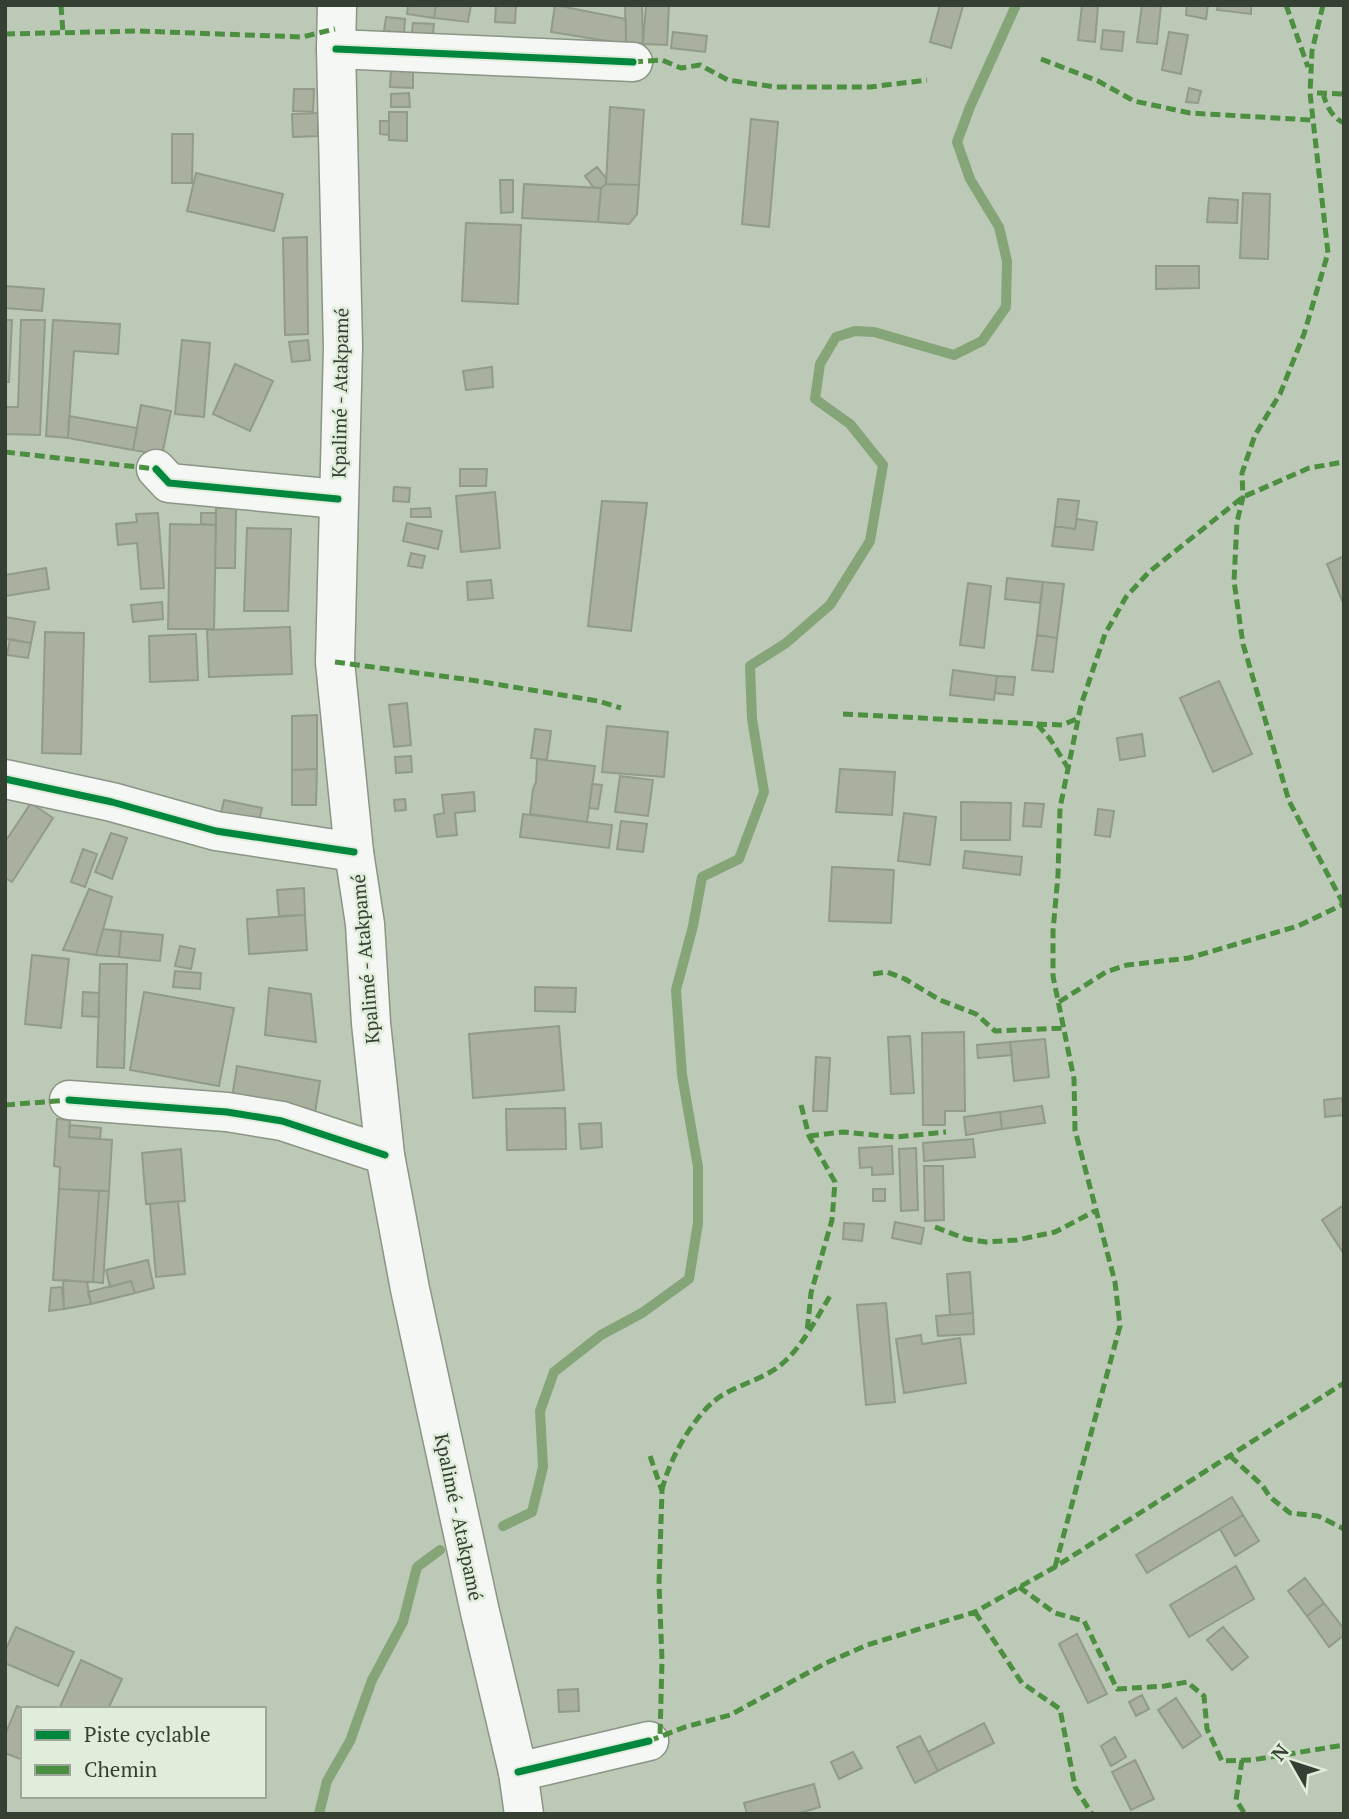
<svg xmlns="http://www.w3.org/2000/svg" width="1349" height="1819" viewBox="0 0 1349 1819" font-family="'PT Serif',serif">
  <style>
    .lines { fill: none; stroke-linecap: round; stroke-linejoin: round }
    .stream { stroke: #85a579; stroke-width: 10 }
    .building { fill: #a9b0a0; stroke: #929a89; stroke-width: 2 }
    .minor-casing { stroke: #8a9586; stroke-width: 41 }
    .major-casing { stroke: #8a9586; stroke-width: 41 }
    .minor { stroke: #f5f7f4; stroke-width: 38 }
    .major { stroke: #f5f7f4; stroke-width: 38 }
    .quiet { stroke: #4c8f40; stroke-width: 5; stroke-dasharray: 10 5; stroke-linecap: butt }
    .cycleway-casing { stroke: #e0eddb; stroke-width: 11 }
    .cycleway { stroke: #00873e; stroke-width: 7 }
    .labels { text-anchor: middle; stroke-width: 5; stroke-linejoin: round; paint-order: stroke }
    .street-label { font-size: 19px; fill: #364032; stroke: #e0eddb }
  </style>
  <rect width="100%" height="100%" fill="#bcc9b6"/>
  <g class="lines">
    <path class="stream" d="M503 1526 532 1512 543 1467 540 1411 554 1372 601 1335 642 1313 689 1279 698 1223V1167L682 1075 676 990 693 926 702 877 739 859 764 792 752 719 750 666 786 643 830 605 870 541 883 465 850 424 815 399 820 364 836 337 855 331 874 332 954 355 982 341 1006 307 1007 261 999 227 970 179 957 142 970 107 1016 5
      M319 1814 327 1781 350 1741 372 1680 403 1622 417 1567 440 1550"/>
  </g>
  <path class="building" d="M408 5H436L434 18 407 14Z
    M436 5H471L468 22 434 18Z
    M496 5H516L515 23 495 22Z
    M555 5 626 19V44L551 32Z
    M625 5H642L643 43 626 44Z
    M646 5H669L667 45 643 44Z
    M940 5 963 6 951 48 930 42Z
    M1082 5H1098L1095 42 1078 40Z
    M1142 5H1161L1157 44 1137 42Z
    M1187 5H1208L1206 19 1186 15Z
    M1218 5H1251V14L1217 10Z
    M386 17 405 19 404 33 384 31Z
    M413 23 434 24 432 42 411 40Z
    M1103 30 1124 32 1122 51 1101 49Z
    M673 32 707 36 705 52 671 48Z
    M1169 32 1188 35 1181 74 1162 70Z
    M391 69H413V88L390 87Z
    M1189 88 1201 91 1198 103 1186 102Z
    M294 89H314L313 112 293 111Z
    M409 93 410 107H391V94Z
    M610 107 644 110 639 185 606 184Z
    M389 112H407V141L389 140Z
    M318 113V136L293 137 292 114Z
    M751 119 778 122 769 227 742 224Z
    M380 121H389V135L380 134Z
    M172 134H193L192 183H172Z
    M597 167 606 178V184L601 188H594L585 176Z
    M196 173 283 194 274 231 187 211Z
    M500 180H513V212L501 213Z
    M524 184 601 188 598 222 522 218Z
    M606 184 639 185 637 214 629 224 598 222 601 188Z
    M1243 193 1270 194 1268 259 1240 258Z
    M1209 198 1238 200 1237 223 1207 222Z
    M466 223 521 225 518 304 462 301Z
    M307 237 308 334 285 335 283 238Z
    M1156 266H1199V288L1156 289Z
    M5 286 44 289 42 311 5 308Z
    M5 320H12L9 382H5Z
    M21 320H45L40 435 5 434V407H18Z
    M53 320 120 324 118 354 74 351 68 438 46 436Z
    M182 340 210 343 204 417 175 414Z
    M308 340 310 360 292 362 289 342Z
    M235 364 273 381 250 431 213 414Z
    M492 367 493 387 466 390 463 371Z
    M141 405 171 411 162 455 133 450Z
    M69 416 137 428 133 450 68 438Z
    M460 469H487L486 486H460Z
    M394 487 410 488 409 502 393 501Z
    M495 492 500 548 461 552 456 496Z
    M1058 499 1079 501 1075 529 1055 526Z
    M602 501 647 503 631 631 588 626Z
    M216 508H236L235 568H215Z
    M430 508 431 517H411V509Z
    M158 513 164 588 141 589 137 543 118 545 116 524 137 522 136 514Z
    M201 513H216V525L201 524Z
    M1077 519 1097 522 1093 550 1052 546 1055 526 1075 529Z
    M407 523 442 531 438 549 403 541Z
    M170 524 216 525 214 629H168Z
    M247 528 291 529 288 611H244Z
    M411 553 425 556 422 568 408 566Z
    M1344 556V605L1327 564Z
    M46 568 49 589 5 596V575Z
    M1007 578 1043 582 1040 603 1005 599Z
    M491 580 493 598 468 600 467 582Z
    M1043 582 1064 584 1057 638 1037 635Z
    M968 583 991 586 984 648 960 645Z
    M162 602 163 619 133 622 131 605Z
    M5 617 35 622 31 643 5 639Z
    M290 627 292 674 209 677 207 630Z
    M45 632 84 633 81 754 42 753Z
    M196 634 198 680 150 682 149 636Z
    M1037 635 1057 638 1053 672 1032 670Z
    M10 639 31 643 28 658 7 655Z
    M953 670 997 676 994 700 950 695Z
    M997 676 1015 677 1013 695 995 693Z
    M1219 681 1252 754 1213 772 1180 698Z
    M407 703 411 745 394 747 389 705Z
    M317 715V769L292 770V716Z
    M607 726 668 732 664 777 602 772Z
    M535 729 551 731 547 760 531 758Z
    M1142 734 1145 756 1120 760 1117 738Z
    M411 756 412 772 396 773 395 757Z
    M537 759 595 766 587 822 530 814 533 789 536 782Z
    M317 769 316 805H292V770Z
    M840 769 895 772 892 815 836 812Z
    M620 776 653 780 648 816 615 812Z
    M592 784 602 785 598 809 589 808Z
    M474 792 475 811 455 813 457 835 437 837 434 815 444 813 442 795Z
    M405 799 406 810 395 811 394 800Z
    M224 800 262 808 258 826 220 818Z
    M961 802 1011 803 1010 840H961Z
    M31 803 53 818 12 882 5 878V842Z
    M1025 803 1044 804 1041 827 1023 826Z
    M1098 809 1114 811 1110 837 1095 835Z
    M904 813 936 817 930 865 898 861Z
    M523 814 612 825 609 848 520 837Z
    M621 821 647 824 643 852 617 849Z
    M111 833 127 838 112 879 95 872Z
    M83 849 97 854 85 887 71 882Z
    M965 851 1022 857 1020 875 963 868Z
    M832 867 894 870 891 923 829 921Z
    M304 888 305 915 279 916 277 890Z
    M89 889 112 897 96 955 63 950Z
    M305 915 307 950 249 954 247 919Z
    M103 929 121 931 119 957 96 955Z
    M121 931 163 935 160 961 119 957Z
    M180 946 195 949 191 969 175 966Z
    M32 955 69 959 61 1028 25 1024Z
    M100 964H127L124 1068 97 1067Z
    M175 971 201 973 200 989 173 987Z
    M535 987 576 988 575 1012 535 1011Z
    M269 988 311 994 316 1042 265 1035Z
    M83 992 99 993V1017L82 1016Z
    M144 992 234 1008 219 1086 130 1070Z
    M559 1026 564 1090 473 1098 469 1034Z
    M964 1032 965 1111H945V1125H923L922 1033Z
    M910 1036 914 1093 891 1094 888 1037Z
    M1045 1039 1049 1077 1014 1081 1010 1042Z
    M1010 1042 1012 1055 978 1058 977 1045Z
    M816 1057 830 1058 827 1111H813Z
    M237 1066 320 1081 315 1113 232 1098Z
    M1342 1098 1344 1115 1325 1117 1324 1100Z
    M1042 1106 1045 1123 1002 1129 1000 1112Z
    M565 1108 566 1149 507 1150 506 1109Z
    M1000 1112 1002 1129 966 1135 964 1117Z
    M57 1119 70 1120 69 1137 112 1140 109 1191 59 1189 60 1167 54 1166Z
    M601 1123 602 1147 581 1149 579 1124Z
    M70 1125 101 1128 100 1139 69 1137Z
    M973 1139 975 1157 924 1161 923 1143Z
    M892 1146 893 1174 872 1175V1167L860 1168 859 1148Z
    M916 1148 918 1210 901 1211 899 1149Z
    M181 1149 185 1201 146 1204 142 1153Z
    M924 1166H943L944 1220 925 1221Z
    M59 1189 99 1191 93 1282 53 1280Z
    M873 1189H885V1201H873Z
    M99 1191H109L103 1283 93 1282Z
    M178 1201 185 1274 156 1277 150 1204Z
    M1344 1205V1254L1322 1220Z
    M895 1222 924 1228 921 1244 892 1238Z
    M844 1223 864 1224 862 1241 843 1239Z
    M148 1260 154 1288 135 1293 131 1281 110 1287 106 1270Z
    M970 1272 973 1313 950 1315 947 1274Z
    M63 1280 87 1282 91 1304 64 1309Z
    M131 1281 135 1293 91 1304 88 1292Z
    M62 1287 64 1309 49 1311 51 1288Z
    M886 1303 895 1402 866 1405 857 1305Z
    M973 1313 974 1334 938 1336 936 1316Z
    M921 1335 922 1344 960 1338 966 1383 904 1393 896 1339Z
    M1232 1497 1243 1515 1147 1573 1136 1555Z
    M1243 1515 1259 1541 1235 1556 1220 1529Z
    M1236 1566 1254 1599 1189 1637 1170 1605Z
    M1305 1578 1324 1603 1307 1616 1288 1591Z
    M1324 1603 1344 1629V1635L1329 1647 1307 1616Z
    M16 1627 74 1652 58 1686 5 1663V1651Z
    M1223 1627 1248 1657 1232 1670 1207 1640Z
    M1077 1634 1107 1694 1088 1703 1059 1644Z
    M81 1660 122 1679 108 1709H59Z
    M578 1689 579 1711 559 1712 558 1690Z
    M1142 1695 1149 1709 1136 1716 1129 1702Z
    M1176 1698 1201 1736 1183 1748 1158 1710Z
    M17 1706 24 1709 23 1760 5 1753V1735Z
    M984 1723 994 1743 938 1771 928 1752Z
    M920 1736 938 1771 915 1783 897 1747Z
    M1115 1737 1126 1757 1111 1766 1101 1746Z
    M853 1752 862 1768 839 1779 831 1762Z
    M1135 1760 1154 1799 1131 1810 1112 1772Z
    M814 1784 820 1807 796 1814H747L744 1803Z"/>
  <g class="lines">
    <g class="minor-casing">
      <path id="minor" d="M336 49 633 62
        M156 469 169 483 338 499
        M5 779 112 802 216 831 354 852
        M69 1100 227 1112 282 1121 385 1155
        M518 1772 649 1741"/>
    </g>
    <g class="major-casing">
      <path id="major" d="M337 5 336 49 343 347 335 662 354 852 365 924 371 1023 385 1155 410 1289 480 1612 518 1772 524 1814"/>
    </g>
    <use href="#minor" class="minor"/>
    <use href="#major" class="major"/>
    <path class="quiet" d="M61 5 63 33
      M1286 5 1308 67
      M1323 5 1312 51 1310 93 1328 253 1304 334 1280 394 1255 435 1242 473 1243 497 1237 522 1234 581 1243 644 1289 801 1344 905
      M5 34 138 31 302 37 335 29
      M1041 59 1098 81 1134 101 1190 113 1311 120
      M633 62 662 60 681 68 700 65 728 80 775 87H870L927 80
      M1317 93 1344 94
      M1323 93C1326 105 1332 118 1344 123
      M5 452 156 469
      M335 662 471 680 598 701 621 708
      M843 714 1037 724 1050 739 1068 768
      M1037 724 1062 725 1079 718
      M873 974 887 972 905 979 940 1000 976 1014 995 1031 1065 1028
      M1059 1002 1106 972 1127 965 1189 958 1298 926 1344 904
      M5 1105 69 1100
      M801 1105 809 1136 835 1182 832 1220 811 1293 807 1332
      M809 1136 843 1132 895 1137 946 1132
      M935 1227 966 1239 986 1242 1017 1240 1055 1232 1095 1211
      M650 1456 662 1491 659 1584 662 1660 660 1737
      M1230 1456 1262 1485 1270 1497 1290 1513 1318 1516 1344 1529
      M662 1490C669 1459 697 1408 726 1393 746 1382 766 1378 783 1363 803 1345 816 1319 830 1296
      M1055 1567 1120 1326 1115 1282 1075 1130 1074 1079 1053 976V931L1058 875 1060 808 1081 705 1105 634 1126 597 1149 572 1243 497 1309 468 1344 462
      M1019 1587 1055 1613 1084 1621 1117 1689 1165 1686 1187 1682 1204 1696 1207 1729 1222 1761 1252 1760 1344 1745
      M975 1612 1022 1683 1060 1709 1075 1787 1092 1814
      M649 1741 685 1727 730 1715 826 1663 867 1645 975 1612 1055 1567 1344 1383
      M1242 1760 1236 1800 1245 1814"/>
    <g class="cycleway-casing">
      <path id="cycleway" d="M336 49 633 62
        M156 469 169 483 338 499
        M5 779 112 802 216 831 354 852
        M69 1100 227 1112 282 1121 385 1155
        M518 1772 649 1741"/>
    </g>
    <use href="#cycleway" class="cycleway"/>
  </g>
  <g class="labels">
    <g class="street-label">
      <text transform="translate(340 393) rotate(-89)" y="7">Kpalimé - Atakpamé</text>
      <text transform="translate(365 959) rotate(-95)" y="7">Kpalimé - Atakpamé</text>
      <text transform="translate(459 1517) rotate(78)" y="7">Kpalimé - Atakpamé</text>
    </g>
  </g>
  <rect width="1349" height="1819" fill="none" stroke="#364032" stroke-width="14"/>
  <rect x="21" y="1707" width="245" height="91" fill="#e0eddb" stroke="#9ca897" stroke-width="2"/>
  <rect x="35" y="1730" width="35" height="10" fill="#00873e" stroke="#9ca897" stroke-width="2"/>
  <text x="84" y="1742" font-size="21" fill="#364032">Piste cyclable</text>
  <rect x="35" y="1765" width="35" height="10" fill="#4c8f40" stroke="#9ca897" stroke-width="2"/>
  <text x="84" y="1777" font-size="21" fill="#364032">Chemin</text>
  <g transform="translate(1293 1763) rotate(309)" stroke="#e0eddb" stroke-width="5" paint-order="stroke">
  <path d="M0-5L12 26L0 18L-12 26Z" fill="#364032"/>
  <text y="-10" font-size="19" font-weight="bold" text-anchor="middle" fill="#364032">N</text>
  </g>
</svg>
